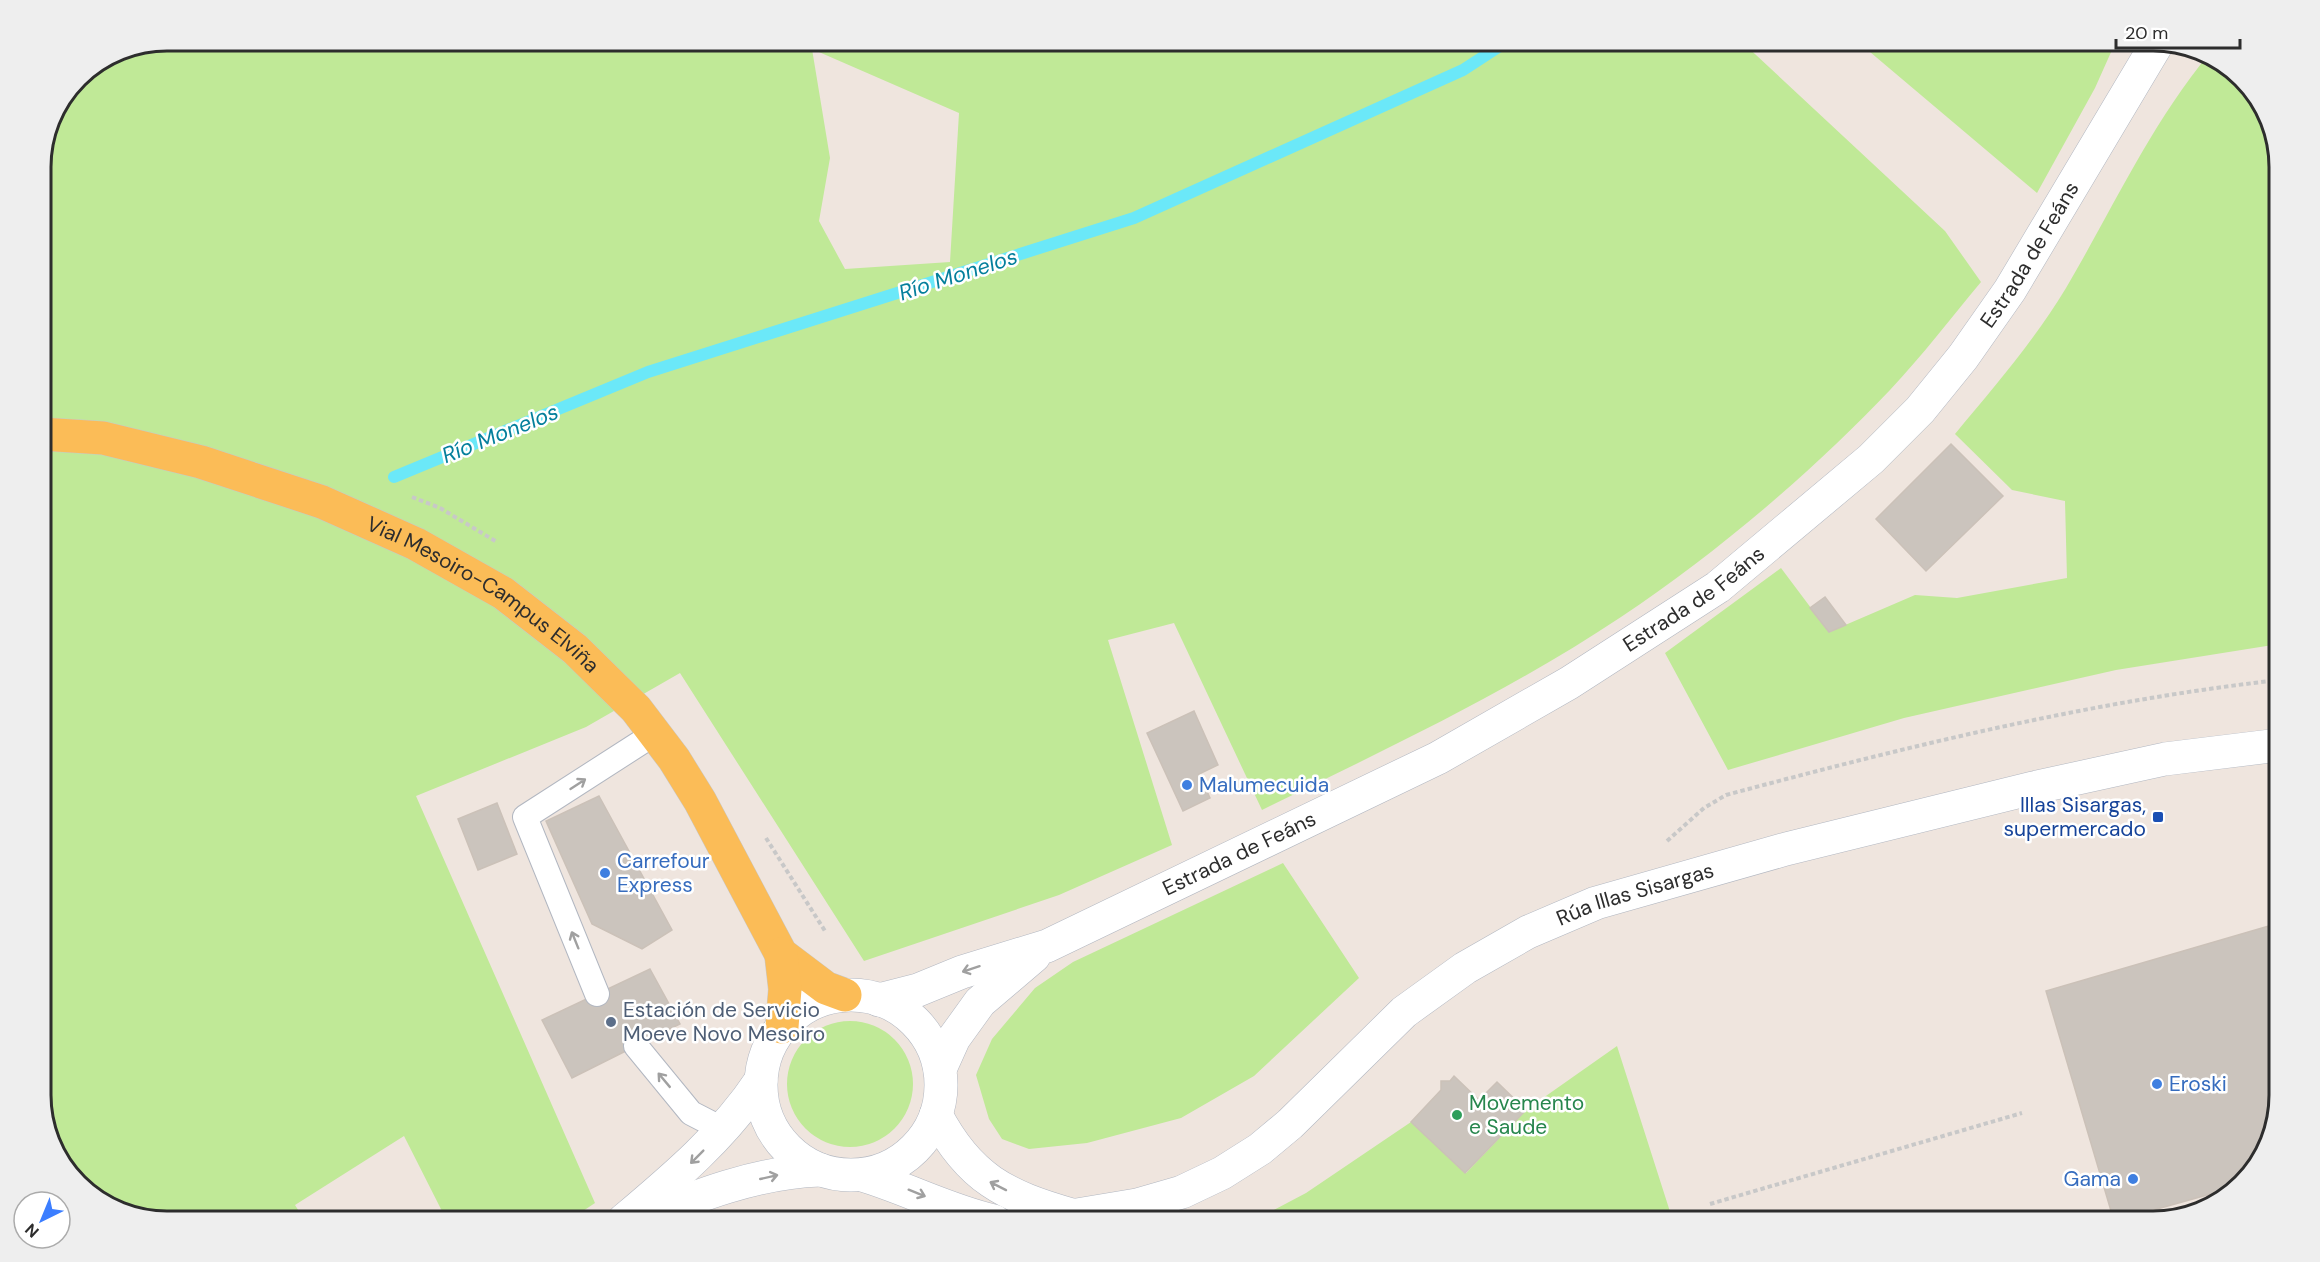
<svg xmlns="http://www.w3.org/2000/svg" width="2320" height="1262" viewBox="0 0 2320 1262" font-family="'DM Sans',sans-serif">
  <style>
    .green { fill: #c0e997; fill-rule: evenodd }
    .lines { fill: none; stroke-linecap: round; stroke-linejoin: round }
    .stream { stroke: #6be8f8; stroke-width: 12 }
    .building { fill: #cbc4bd; stroke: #cbc1b8; stroke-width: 1.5 }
    .lane-casing { stroke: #b2b7c1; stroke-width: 26 }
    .street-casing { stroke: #b2b7c1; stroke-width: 34 }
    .secondary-casing { stroke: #b2b7c1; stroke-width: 34 }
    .primary-casing { stroke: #c8c8c8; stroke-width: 34 }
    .path { stroke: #c8c8c8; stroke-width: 4; stroke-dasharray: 4.5 3; stroke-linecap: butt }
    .lane { stroke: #fff; stroke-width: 24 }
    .street { stroke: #fff; stroke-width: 33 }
    .secondary { stroke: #fff; stroke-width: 33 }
    .primary { stroke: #fbbc57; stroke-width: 33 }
    .oneway { stroke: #a0a0a0 }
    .shop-dot { fill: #3f7fe0; stroke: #fff; stroke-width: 2 }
    .transit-dot { fill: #1a4fb4; stroke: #fff; stroke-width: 2 }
    .service-dot { fill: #5c6f8a; stroke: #fff; stroke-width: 2 }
    .leisure-dot { fill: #2e9e5b; stroke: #fff; stroke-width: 2 }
    .labels { text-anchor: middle; stroke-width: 5; stroke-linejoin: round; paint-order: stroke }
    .street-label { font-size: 21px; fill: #2d2d2d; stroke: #fff }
    .shop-label { font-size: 21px; fill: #366cbe; stroke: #fff; text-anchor: start }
    .transit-label { font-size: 21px; fill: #164399; stroke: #fff; text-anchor: end }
    .service-label { font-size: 21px; fill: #4e5e75; stroke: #fff; text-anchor: start }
    .leisure-label { font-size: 21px; fill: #27864d; stroke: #fff; text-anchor: start }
    .water-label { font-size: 22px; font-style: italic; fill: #047f9c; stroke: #fff }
    .rim { fill: none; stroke: #2d2d2d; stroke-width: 3 }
  </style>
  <rect width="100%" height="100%" fill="#efe5de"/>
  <path class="green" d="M167 40 1741 41 1945 231 1981 282C1951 318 1922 356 1890 390 1810 474 1718 552 1621 617 1507 693 1384 750 1262 810L1174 623 1108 640 1172 845 1059 895 864 961 680 673 586 727 416 796 595 1203 568 1221H447L404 1136 295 1205 305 1221H167L111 1208 62 1165 41 1104V159L50 118 78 77 119 50ZM812 49 959 113 950 262 845 269 819 221 830 158Z
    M1857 41H2116L2095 88 2037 193Z
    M2209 54 2258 97 2279 159V644L2116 670 1904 718 1728 770 1665 653 1781 568 1829 632 1915 595 1957 598 2067 578 2065 501 2012 490 1955 434C1994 387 2034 341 2066 288 2112 210 2151 124 2209 54Z
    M1283 863 1359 978 1254 1076 1181 1118 1087 1143 1029 1149 1002 1139 989 1119 976 1075 992 1039 1035 988 1073 962Z
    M787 1084a63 63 0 1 1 126 0a63 63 0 1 1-126 0Z
    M1617 1046 1673 1221H1253L1306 1193 1411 1122 1466 1173 1526 1110Z"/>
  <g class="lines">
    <path class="stream" d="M394 477 648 372 1134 218 1463 70 1509 40"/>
  </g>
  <path class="building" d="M1951 444 2003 496 1926 571 1876 519Z
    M1825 597 1846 625 1829 632 1810 608Z
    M1194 711 1218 765 1199 774 1210 798 1183 811 1147 733Z
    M599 796 672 930 642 949 592 924 546 821Z
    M497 803 517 854 478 870 458 819Z
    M2279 923 2280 1095 2266 1151 2232 1188 2114 1221 2046 991Z
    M650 969 680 1024 572 1078 542 1020Z
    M1454 1076 1479 1100 1497 1082 1526 1110 1465 1173 1411 1122 1441 1090V1081H1450Z"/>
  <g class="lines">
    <g class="lane-casing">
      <path id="lane" d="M597 994 525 817 654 734
        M636 1046 691 1113 724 1130"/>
    </g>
    <g class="street-casing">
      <g id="street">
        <path d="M936 1115C969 1178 1005 1196 1072 1215"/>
        <path d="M862 1175C906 1188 949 1211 994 1221"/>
        <path id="s1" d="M1041 1221 1137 1205 1182 1192 1222 1173 1260 1149 1290 1124 1404 1012 1465 968 1528 932 1596 903 1786 849 2033 788 2165 759 2279 745"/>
      </g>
    </g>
    <g class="secondary-casing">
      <g id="secondary">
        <circle cx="851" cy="1085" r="90"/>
        <path id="s2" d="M879 1000 918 990 962 972 1047 946 1438 758 1569 683 1718 587 1871 459 1920 410 1963 357 2010 290 2158 42"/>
        <path d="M940 1069 954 1038 980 1002 1034 956"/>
        <path d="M638 1220C696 1196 757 1172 820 1170"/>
        <path d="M623 1221C674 1178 724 1136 761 1080"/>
      </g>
    </g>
    <g class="primary-casing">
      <g id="primary">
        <path id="s3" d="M41 434 103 438 201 462 322 502 416 544 503 593 575 649 636 709 674 759 700 801 781 954 826 988 845 995"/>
        <path d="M781 954 785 989 782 1027"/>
      </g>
    </g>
    <path class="path" d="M412 497 440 508 497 542
      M766 838 825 931
      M1667 841 1704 808 1726 795C1909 746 2092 701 2279 680
      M1710 1204 2022 1113"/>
    <use href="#lane" class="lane"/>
    <use href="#street" class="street"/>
    <use href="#secondary" class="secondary"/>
    <use href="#primary" class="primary"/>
  </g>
  <defs><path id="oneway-shaft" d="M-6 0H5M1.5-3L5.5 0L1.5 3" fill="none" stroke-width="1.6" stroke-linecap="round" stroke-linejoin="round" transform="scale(1.5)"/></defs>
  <g class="oneway">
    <use href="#oneway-shaft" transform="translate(578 784) rotate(-33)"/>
    <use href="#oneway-shaft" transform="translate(575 940) rotate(-112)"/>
    <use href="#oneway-shaft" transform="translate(971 969) rotate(162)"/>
    <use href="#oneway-shaft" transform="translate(664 1080) rotate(-130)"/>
    <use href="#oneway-shaft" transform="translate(697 1157) rotate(135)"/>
    <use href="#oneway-shaft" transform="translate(769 1177) rotate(-13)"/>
    <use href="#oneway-shaft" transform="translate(998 1186) rotate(-153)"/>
    <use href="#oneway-shaft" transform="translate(917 1193) rotate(22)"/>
  </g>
  <g class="shop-dot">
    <circle cx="1187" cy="785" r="6"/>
    <circle cx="605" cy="873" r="6"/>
    <circle cx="2157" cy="1084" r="6"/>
    <circle cx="2133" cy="1179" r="6"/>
  </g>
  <rect class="transit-dot" x="2152" y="811" width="12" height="12" rx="3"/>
  <circle class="service-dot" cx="611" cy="1022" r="6"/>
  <circle class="leisure-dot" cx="1457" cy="1115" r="6"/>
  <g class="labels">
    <g class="street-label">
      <text dy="7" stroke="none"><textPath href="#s2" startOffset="1398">Estrada de Feáns</textPath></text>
      <text dy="7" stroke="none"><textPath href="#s3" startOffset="477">Vial Mesoiro-Campus Elviña</textPath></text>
      <text dy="7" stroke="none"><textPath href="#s2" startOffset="912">Estrada de Feáns</textPath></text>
      <text dy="7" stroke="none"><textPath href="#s2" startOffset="390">Estrada de Feáns</textPath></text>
      <text dy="7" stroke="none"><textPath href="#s1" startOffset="694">Rúa Illas Sisargas</textPath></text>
    </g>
    <g class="shop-label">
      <text x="1199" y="792">Malumecuida</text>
      <text x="617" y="868">Carrefour<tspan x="617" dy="24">Express</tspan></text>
      <text x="2169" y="1091">Eroski</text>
      <text x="2121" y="1186" text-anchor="end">Gama</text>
    </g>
    <g class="transit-label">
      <text x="2146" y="812">Illas Sisargas,<tspan x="2146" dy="24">supermercado</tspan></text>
    </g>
    <g class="service-label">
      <text x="623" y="1017">Estación de Servicio<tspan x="623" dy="24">Moeve Novo Mesoiro</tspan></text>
    </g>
    <g class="leisure-label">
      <text x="1469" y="1110">Movemento<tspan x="1469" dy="24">e Saude</tspan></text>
    </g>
    <g class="water-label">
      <text transform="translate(958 274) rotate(-18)" y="8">Río Monelos</text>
      <text transform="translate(500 433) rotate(-22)" y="8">Río Monelos</text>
    </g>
  </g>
  <path d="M0 0H2320V1262H0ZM167 51H2153A116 116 0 0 1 2269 167V1095A116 116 0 0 1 2153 1211H167A116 116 0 0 1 51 1095V167A116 116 0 0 1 167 51Z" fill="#eee" fill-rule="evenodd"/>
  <path class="rim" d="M167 51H2153A116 116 0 0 1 2269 167V1095A116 116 0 0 1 2153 1211H167A116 116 0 0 1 51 1095V167A116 116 0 0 1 167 51Z"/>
  <g transform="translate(42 1220) rotate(223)"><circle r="28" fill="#ffffff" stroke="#ababab" stroke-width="1.5"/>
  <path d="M0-4.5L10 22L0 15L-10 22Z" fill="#3c7eff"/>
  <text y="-9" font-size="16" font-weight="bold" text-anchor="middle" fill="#2d2d2d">N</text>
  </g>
  <path d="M2116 39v9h124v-9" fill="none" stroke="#2d2d2d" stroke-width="3"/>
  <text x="2125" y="39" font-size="18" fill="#2d2d2d" stroke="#ffffff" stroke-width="4.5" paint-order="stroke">20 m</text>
</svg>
